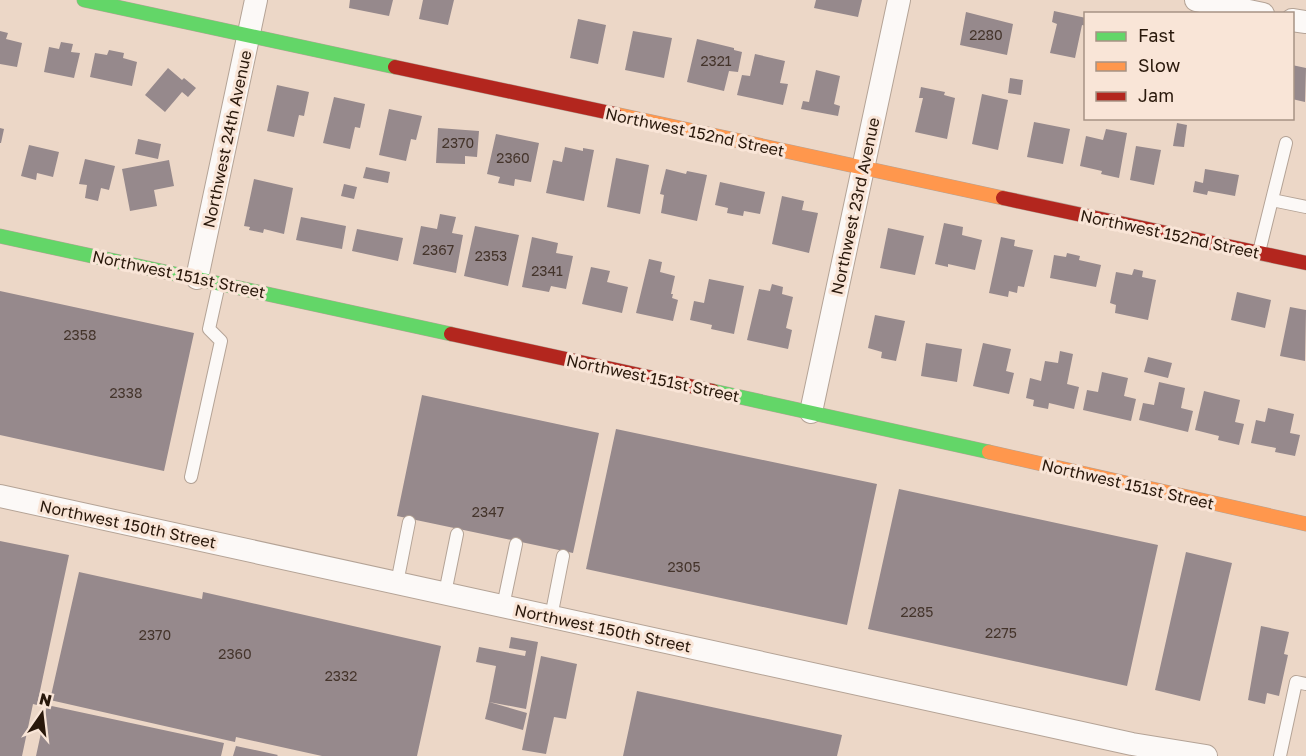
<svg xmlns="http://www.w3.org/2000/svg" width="1306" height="756" viewBox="0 0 1306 756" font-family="'Golos Text',sans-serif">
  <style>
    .building { fill: #96898c }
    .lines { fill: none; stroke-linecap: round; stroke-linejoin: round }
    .lane-casing { stroke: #b4a396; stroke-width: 14 }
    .street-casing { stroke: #b4a396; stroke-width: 24 }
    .fast-casing { stroke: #b4a396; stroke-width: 15 }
    .slow-casing { stroke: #b4a396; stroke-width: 15 }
    .jam-casing { stroke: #b4a396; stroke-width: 15 }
    .lane { stroke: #fcf9f7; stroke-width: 12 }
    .street { stroke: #fcf9f7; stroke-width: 22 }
    .fast { stroke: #63d668; stroke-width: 14 }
    .slow { stroke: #ff974d; stroke-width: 14 }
    .jam { stroke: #b3261e; stroke-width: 14 }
    .labels { text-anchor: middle; stroke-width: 6; stroke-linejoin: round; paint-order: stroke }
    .number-label { font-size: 14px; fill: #44342b }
    .street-label { font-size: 16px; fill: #29180b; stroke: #f9e5d7 }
  </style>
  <rect width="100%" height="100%" fill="#ecd7c7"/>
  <path class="building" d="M350 0H393L389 16 349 8Z
    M423 0H454L448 25 419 19Z
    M816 0H862L858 17 814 8Z
    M1054 11 1086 18V26L1082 25 1075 58 1050 53 1057 24 1052 22Z
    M966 12 1013 24 1007 55 960 45Z
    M578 19 606 25 598 64 570 58Z
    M0 31 8 33 6 39 22 43 17 67 0 64Z
    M633 31 672 38 664 78 625 70Z
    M697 39 734 48V50L742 52 738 72 729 71 724 91 687 82Z
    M61 42 73 44 71 52 80 53 74 78 44 72 49 47 59 49Z
    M109 50 124 53 123 58 137 62 132 86 90 77 95 53 107 55Z
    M755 54 785 61 780 83 788 84 783 105 737 95 742 75 750 76Z
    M1292 65 1306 68 1305 102 1292 99Z
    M168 68 182 80 184 78 196 88 188 97 182 92 165 112 145 95Z
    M816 70 840 76 834 104 840 106 838 116 801 109 803 101 809 102Z
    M1010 78 1023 80 1021 95 1008 93Z
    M277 85 309 92 304 116 299 115 294 137 267 131Z
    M921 87 945 92 944 95 955 98 947 139 915 132 923 98H919Z
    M982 94 1008 100 998 150 972 144Z
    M334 97 365 104 360 128 355 127 350 149 323 143Z
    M389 109 422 116 416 140 411 139 406 161 379 155Z
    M1034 122 1070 129 1063 164 1027 157Z
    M1177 123 1187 125 1184 147 1173 146Z
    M0 128 4 129 1 143H0Z
    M438 128 479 131 477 157 465 156V164L436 163Z
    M1106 129 1127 133 1119 178 1101 174 1102 171 1080 166 1086 136 1103 140Z
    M496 134 539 143 531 182 515 179 514 186 498 183 500 177 487 174Z
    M138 139 161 144 158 159 135 154Z
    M29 145 59 152 53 177 37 173 36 180 21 176Z
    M1136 146 1161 150 1154 185 1130 180Z
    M565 147 583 151V148L594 150 584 201 546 193 553 160 562 162Z
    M616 158 649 165 640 214 607 207Z
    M85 159 115 166 109 190 101 188 98 201 85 198 87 185 79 184Z
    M169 160 174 186 154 190 157 206 130 211 122 169Z
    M366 167 390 172 388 183 363 178Z
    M666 169 686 174 687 171 707 175 697 221 661 213 664 195 660 194Z
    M1205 169 1239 175 1235 196 1208 191 1207 195 1193 192 1195 181 1203 183Z
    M254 179 293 188 284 234 264 229 263 233 249 230 250 227 244 226Z
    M720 182 765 192 760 214 744 211 743 216 727 213 728 208 715 205Z
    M344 184 357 187 354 199 341 196Z
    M782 196 804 201 802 210 818 213 809 253 772 244Z
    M440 214 456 217 452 233 463 235 456 273 413 264 421 226 437 229Z
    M301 217 346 226 342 249 296 240Z
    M944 223 963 227 962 235 982 240 975 270 948 264V267L935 264Z
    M475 226 519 235 508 286 464 276Z
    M888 228 924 236 915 275 880 268Z
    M357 229 403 238 398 261 352 251Z
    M532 237 558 243 556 253 573 256 566 289 551 286 549 292 522 287Z
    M1001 237 1015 240 1014 246 1033 250 1024 287 1018 286 1017 293 1009 291 1008 297 989 293Z
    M1067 253 1080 256 1079 260 1101 265 1096 287 1050 278 1054 255 1066 257Z
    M649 259 662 262 660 272 675 276 671 294H673L672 298 678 300 673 321 636 313Z
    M591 267 610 271 607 282 628 287 622 313 582 304Z
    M1134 269 1143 271 1142 277 1156 280 1148 320 1115 313 1116 305 1110 303 1116 272 1132 275Z
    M709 279 744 286 734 334 711 329 712 325 690 320 694 301 704 303Z
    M772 284 783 287 782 294 793 297 786 328 792 330 788 349 747 340 759 289 770 291Z
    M0 291 194 333 164 471 0 435Z
    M1237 292 1271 300 1265 328 1231 320Z
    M1290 307 1306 310 1305 361 1280 356Z
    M875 315 905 321 896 361 881 358 882 352 868 348Z
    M926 343 962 349 957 382 921 376Z
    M983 343 1011 349 1006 371 1014 373 1009 394 973 386Z
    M1060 351 1073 354 1067 384 1079 387 1074 409 1049 403 1048 409 1033 406 1034 400 1026 398 1030 378 1041 381 1045 361 1058 363Z
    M1148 357 1172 363 1168 378 1144 372Z
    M1102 372 1128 378 1124 396 1136 399 1131 421 1083 410 1087 390 1098 392Z
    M1159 382 1185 388 1181 408 1193 411 1188 432 1139 420 1143 403 1154 405Z
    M1204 391 1240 400 1235 422 1244 424 1239 445 1218 440 1219 436 1195 430Z
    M422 395 599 433 573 553 397 516Z
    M1268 408 1294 414 1290 433 1300 435 1295 456 1275 452 1276 448 1251 443 1256 420 1265 422Z
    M616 429 877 484 847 625 586 569Z
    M899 489 1158 545 1127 686 868 629Z
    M0 541 69 555 37 705 33 704 22 756H0Z
    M1186 552 1232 563 1200 701 1155 690Z
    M79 572 202 599 203 592 441 646 417 756H322L236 737 235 742 50 700Z
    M1261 626 1289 632 1284 654 1288 655 1279 696 1267 693 1265 704 1248 700Z
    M511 637 538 642 526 709 489 702 496 666 476 662 479 647 525 656 526 651 509 648Z
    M541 656 577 664 566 719 554 717 546 754 522 750Z
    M637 691 842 735 837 756H623Z
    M489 702 527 713 523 730 485 719Z
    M47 705 224 743 221 756H36Z
    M236 746 278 755 277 756H233Z"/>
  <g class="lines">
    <g class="lane-casing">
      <path id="lane" d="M1272 200 1306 207
        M1259 252 1286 143
        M191 477 221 341 209 329 219 284
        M397 583 409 522
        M445 593 457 534
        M503 606 516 544
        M551 617 563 556
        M1280 756 1296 682 1306 684"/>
    </g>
    <g class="street-casing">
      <path id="street" d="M1196 0 1263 14
        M1292 20 1306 22
        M197 278 256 0
        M811 412 899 0
        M0 496 1132 744 1206 756"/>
    </g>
    <g class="fast-casing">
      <path id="fast" d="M84 0 395 67
        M0 236 451 334
        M713 391 989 452"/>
    </g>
    <g class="slow-casing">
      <path id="slow" d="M615 114 1003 198
        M989 452 1306 524"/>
    </g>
    <g class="jam-casing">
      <path id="jam" d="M395 67 615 114
        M1003 198 1306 263
        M451 334 713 391"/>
    </g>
    <use href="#lane" class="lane"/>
    <use href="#street" class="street"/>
    <use href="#fast" class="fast"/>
    <use href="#slow" class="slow"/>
    <use href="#jam" class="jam"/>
  </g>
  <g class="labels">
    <g class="number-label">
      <text x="986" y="40">2280</text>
      <text x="716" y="66">2321</text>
      <text x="458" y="148">2370</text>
      <text x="513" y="163">2360</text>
      <text x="438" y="255">2367</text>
      <text x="491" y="261">2353</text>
      <text x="547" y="276">2341</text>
      <text x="80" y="340">2358</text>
      <text x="126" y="398">2338</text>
      <text x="488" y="517">2347</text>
      <text x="684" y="572">2305</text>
      <text x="917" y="617">2285</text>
      <text x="1001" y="638">2275</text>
      <text x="155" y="640">2370</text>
      <text x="235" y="659">2360</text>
      <text x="341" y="681">2332</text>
    </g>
    <g class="street-label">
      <text transform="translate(695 132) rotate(12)" y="6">Northwest 152nd Street</text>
      <text transform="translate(227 139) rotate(-78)" y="6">Northwest 24th Avenue</text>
      <text transform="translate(855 206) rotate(-78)" y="6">Northwest 23rd Avenue</text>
      <text transform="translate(1170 234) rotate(12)" y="6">Northwest 152nd Street</text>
      <text transform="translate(179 274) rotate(12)" y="6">Northwest 151st Street</text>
      <text transform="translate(653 378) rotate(12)" y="6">Northwest 151st Street</text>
      <text transform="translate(1128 484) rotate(13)" y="6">Northwest 151st Street</text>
      <text transform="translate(128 524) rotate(12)" y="6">Northwest 150th Street</text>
      <text transform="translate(603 628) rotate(12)" y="6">Northwest 150th Street</text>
    </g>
  </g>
  <rect x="1084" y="12" width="210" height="108" fill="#f9e5d7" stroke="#a69385" stroke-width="1.5"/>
  <rect x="1096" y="32" width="30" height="9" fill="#63d668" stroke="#a69385" stroke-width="1.5"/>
  <text x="1138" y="42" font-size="18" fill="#29180b">Fast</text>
  <rect x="1096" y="62" width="30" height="9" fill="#ff974d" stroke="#a69385" stroke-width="1.5"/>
  <text x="1138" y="72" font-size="18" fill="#29180b">Slow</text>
  <rect x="1096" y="92" width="30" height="9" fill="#b3261e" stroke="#a69385" stroke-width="1.5"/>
  <text x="1138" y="102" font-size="18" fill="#29180b">Jam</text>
  <g transform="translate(42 714) rotate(14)" stroke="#f9e5d7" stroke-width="4.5" paint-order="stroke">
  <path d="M0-4.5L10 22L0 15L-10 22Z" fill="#29180b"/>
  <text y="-9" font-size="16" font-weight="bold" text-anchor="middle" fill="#29180b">N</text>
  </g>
</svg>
